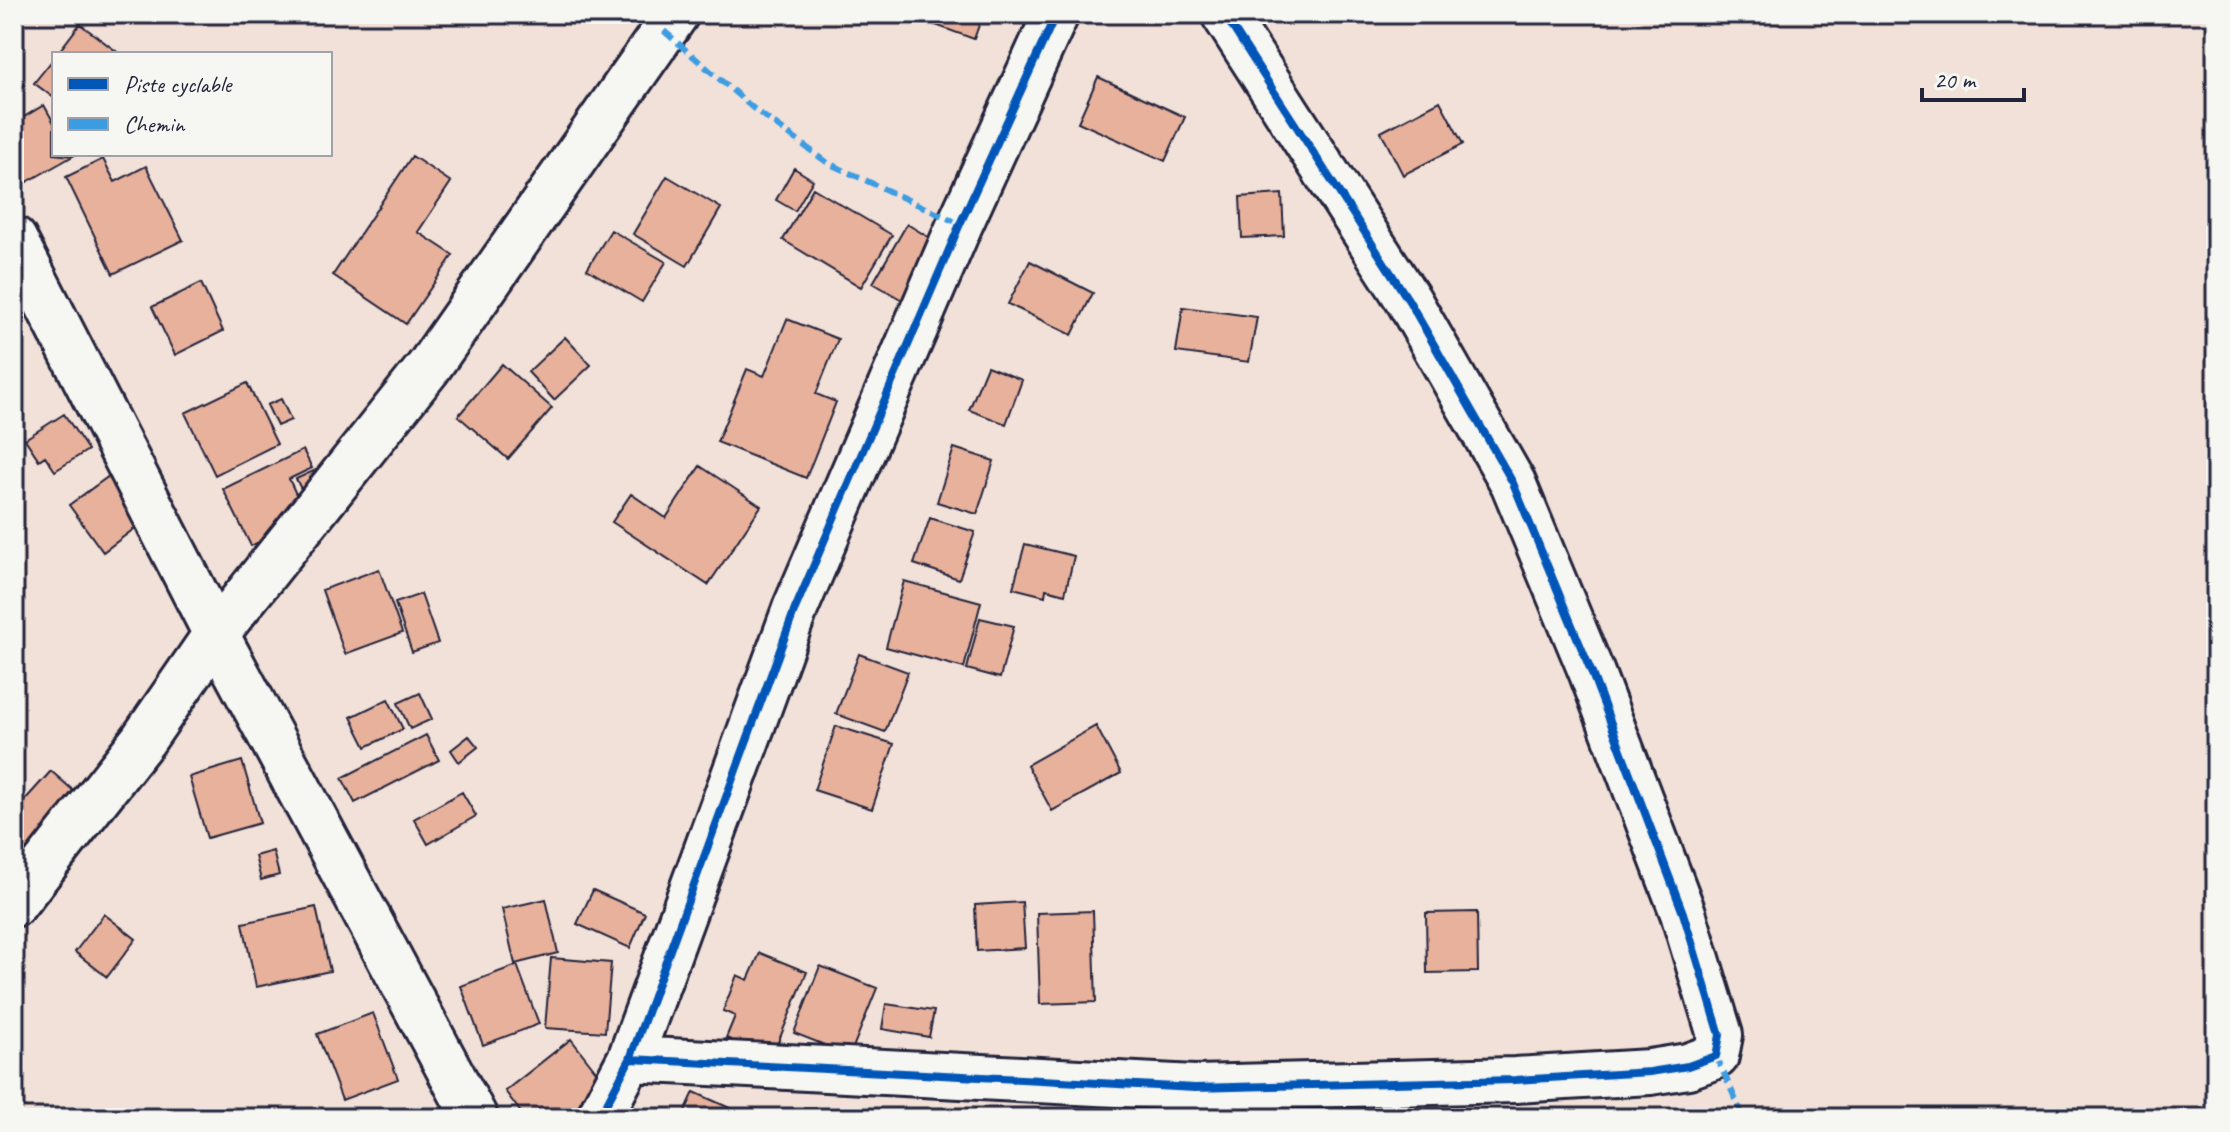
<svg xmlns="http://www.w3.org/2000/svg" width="2230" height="1132" viewBox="0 0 2230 1132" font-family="Caveat,sans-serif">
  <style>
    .building { fill: #e7b19c; stroke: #22223b; stroke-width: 2 }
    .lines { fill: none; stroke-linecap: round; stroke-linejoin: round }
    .minor-casing { stroke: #22223b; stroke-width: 50 }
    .minor { stroke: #f6f6f2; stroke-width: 44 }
    .quiet { stroke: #3c9ce2; stroke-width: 6; stroke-dasharray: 12 6; stroke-linecap: butt }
    .cycleway-casing { stroke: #f6f6f2; stroke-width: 13 }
    .cycleway { stroke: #0057b8; stroke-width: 8 }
  </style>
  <rect width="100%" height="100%" fill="#f2e1d8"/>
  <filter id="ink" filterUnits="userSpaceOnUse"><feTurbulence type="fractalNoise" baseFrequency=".0125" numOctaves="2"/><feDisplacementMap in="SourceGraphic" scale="16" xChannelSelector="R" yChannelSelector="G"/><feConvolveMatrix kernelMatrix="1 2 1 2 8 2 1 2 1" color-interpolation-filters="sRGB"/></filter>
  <g filter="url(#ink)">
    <path class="building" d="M930 14H983L974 39 927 22Z
      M80 24 120 54H57Z
      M54 58V98L34 83Z
      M1098 77 1185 117 1165 161 1078 122Z
      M1440 101 1463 144 1403 175 1381 132Z
      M44 105 54 123V154L73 156 20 186 14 176V123Z
      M412 156 451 182 418 232 453 255 406 324 333 275Z
      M103 159 115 182 146 166 183 240 113 274 66 177Z
      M794 168 813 180 795 211 776 200Z
      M667 176 721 208 687 266 633 234Z
      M813 188 892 235 861 287 783 240Z
      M1282 194 1284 236 1242 238 1240 197Z
      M907 224 943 246 909 304 873 283Z
      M611 230 666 262 642 302 587 269Z
      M1030 261 1093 293 1072 335 1008 304Z
      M201 283 223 331 175 355 152 307Z
      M1183 307 1257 317 1249 362 1176 352Z
      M787 319 838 339 816 394 836 402 806 478 717 442 747 369 764 376Z
      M565 337 591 365 554 400 528 372Z
      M502 364 552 408 508 459 458 416Z
      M987 366 1022 380 1006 424 969 410Z
      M247 383 277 444 215 475 185 413Z
      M281 399 291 420 277 426 267 405Z
      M64 414 88 450 55 471 45 456 39 460 25 439Z
      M954 448 994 461 977 514 937 502Z
      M303 450 312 468 289 479 307 518 251 546 223 489Z
      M700 466 761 506 708 585 612 522 631 494 666 518Z
      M320 468 330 488 306 499 296 479Z
      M109 476 142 523 103 552 69 505Z
      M930 518 975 532 959 579 914 564Z
      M1025 544 1074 556 1065 594 1046 589 1045 596 1013 588Z
      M379 569 402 633 345 654 322 590Z
      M904 581 981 602 964 668 886 647Z
      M421 594 438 643 412 652 395 603Z
      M980 618 1014 626 1000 678 967 669Z
      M859 654 908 672 885 732 836 714Z
      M420 693 432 719 410 729 398 703Z
      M388 699 403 729 366 747 351 717Z
      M836 726 894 744 872 809 814 790Z
      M1096 726 1121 773 1052 811 1027 765Z
      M426 735 439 760 355 803 342 778Z
      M469 736 478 747 459 762 451 750Z
      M242 761 260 823 207 838 189 777Z
      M51 771 83 799 32 856 14 840V812Z
      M462 792 476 816 428 844 414 819Z
      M273 851 279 875 261 880 255 856Z
      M593 890 645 913 630 948 577 924Z
      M546 899 558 953 515 964 502 909Z
      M1022 902 1025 948 977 951 975 905Z
      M316 907 330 971 256 987 243 923Z
      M1093 911 1096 1002 1040 1004 1037 913Z
      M1477 912 1478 972 1427 973 1426 913Z
      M104 914 136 939 107 977 75 952Z
      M760 953 807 972 772 1057 726 1038 735 1016 723 1011 737 975 748 980Z
      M551 958 611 963 605 1032 545 1028Z
      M517 965 539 1024 483 1045 461 986Z
      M820 966 877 988 850 1055 794 1033Z
      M886 1004 934 1011 929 1037 882 1029Z
      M373 1013 398 1079 342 1100 317 1034Z
      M571 1039 610 1089 572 1118H525L505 1091Z
      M694 1092 752 1118H682Z
      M1084 1105H1110L1112 1118H1083Z
      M1164 1105 1202 1106V1118H1164Z"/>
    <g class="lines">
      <g class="minor-casing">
        <path id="minor" d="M14 239 216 634 475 1118
          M14 904 143 740 216 634 428 368 676 14
          M630 1059 1195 1088 1515 1080 1650 1072 1688 1066 1716 1056 1720 1035 1683 913 1591 671 1513 483 1409 301 1224 14
          M599 1118 630 1059 795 609 960 224 1056 14"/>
      </g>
      <use href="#minor" class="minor"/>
      <path class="quiet" d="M664 31 754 109 828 163 960 224
        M1716 1056 1744 1118"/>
      <g class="cycleway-casing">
        <path id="cycleway" d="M630 1059 1195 1088 1515 1080 1650 1072 1688 1066 1716 1056 1720 1035 1683 913 1591 671 1513 483 1409 301 1224 14
          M599 1118 630 1059 795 609 960 224 1056 14"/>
      </g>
      <use href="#cycleway" class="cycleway"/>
    </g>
  </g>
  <rect width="2230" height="1132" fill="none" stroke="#f6f6f2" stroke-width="48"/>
  <rect x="24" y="24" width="2182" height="1084" fill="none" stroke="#22223b" stroke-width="3" filter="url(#ink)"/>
  <rect x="52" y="52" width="280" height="104" fill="#f6f6f2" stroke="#a1a1a9" stroke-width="2"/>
  <rect x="68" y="78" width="40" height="12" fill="#0057b8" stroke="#a1a1a9" stroke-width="2"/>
  <text x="124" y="92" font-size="24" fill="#22223b">Piste cyclable</text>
  <rect x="68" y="118" width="40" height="12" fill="#3c9ce2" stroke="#a1a1a9" stroke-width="2"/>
  <text x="124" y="132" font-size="24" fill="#22223b">Chemin</text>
  <path d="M1922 88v12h102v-12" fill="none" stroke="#22223b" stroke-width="4"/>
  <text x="1934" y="88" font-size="24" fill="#22223b" stroke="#f6f6f2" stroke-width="6" paint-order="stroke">20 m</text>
</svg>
